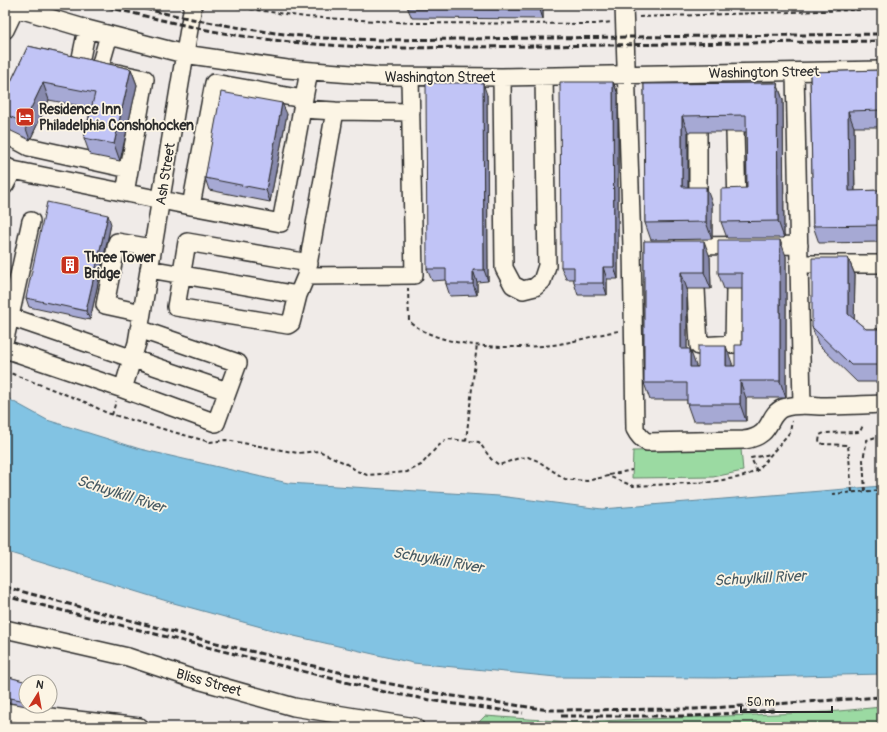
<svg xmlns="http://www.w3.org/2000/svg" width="887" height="732" viewBox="0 0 887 732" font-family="Pangolin,sans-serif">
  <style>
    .green { fill: #9bdaa2; stroke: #638266 }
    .water { fill: #82c3e3; stroke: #5f8699 }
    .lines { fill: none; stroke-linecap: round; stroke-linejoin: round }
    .minor-casing { stroke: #2b2b2b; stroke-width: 20 }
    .path { stroke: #2b2b2b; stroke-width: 2; stroke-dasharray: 4 3; stroke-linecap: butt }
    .minor { stroke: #fcf5e5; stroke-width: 17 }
    .rail { stroke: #2b2b2b; stroke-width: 3; stroke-dasharray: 6 3; stroke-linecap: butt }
    .wall { fill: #a6a9d4; stroke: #2b2b2b }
    .shaded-wall { fill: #8789ac; stroke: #2b2b2b }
    .building { fill: #c1c4f6; stroke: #2b2b2b }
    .labels { text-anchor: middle; stroke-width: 3.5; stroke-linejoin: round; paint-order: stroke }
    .street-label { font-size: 14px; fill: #2b2b2b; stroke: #fcf5e5 }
    .poi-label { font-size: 14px; font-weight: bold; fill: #2b2b2b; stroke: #fcf5e5; text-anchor: start }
    .water-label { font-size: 15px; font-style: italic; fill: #455962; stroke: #fcf5e5 }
  </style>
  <rect width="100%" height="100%" fill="#f0ebe8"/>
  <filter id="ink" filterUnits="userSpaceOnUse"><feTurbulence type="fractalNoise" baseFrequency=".025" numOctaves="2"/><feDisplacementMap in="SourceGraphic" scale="8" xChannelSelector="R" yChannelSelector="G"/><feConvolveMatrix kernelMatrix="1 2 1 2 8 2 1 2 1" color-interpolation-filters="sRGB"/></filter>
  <g filter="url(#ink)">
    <path class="green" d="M741 449 743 471 713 477 632 478 633 451Z
      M882 707V727H474L485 716 571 722 828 712Z"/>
    <path class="water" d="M5 397 47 420 140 449 288 483 499 496 602 509 882 486V674L715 678 556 677 413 663 294 636 170 602 7 552 5 551Z"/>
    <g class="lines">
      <g class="minor-casing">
        <path id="minor" d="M6 5 87 29 184 54 287 69 378 76 502 77 882 70
          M624 5 632 246 635 429C638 435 641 439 647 442L744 440C774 436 766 415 783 408 794 404 808 405 820 406 840 406 861 405 882 404
          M5 30 15 9
          M78 72 87 29
          M112 72 145 79 125 193
          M795 72 802 405
          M97 77 109 35
          M410 77 414 275 306 276 335 111 411 112
          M502 77 504 268 513 285 523 290 535 287 542 281 547 266 544 76
          M303 99 214 83 191 206 281 223 309 71
          M302 109 335 111
          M698 132V203
          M735 132 737 205
          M5 134 29 147 129 169
          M5 166 13 170 191 206
          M5 185 13 170
          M682 246 799 245
          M799 264H882
          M149 269 298 295
          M306 276 298 295 291 323 288 325 176 307 187 242 309 263
          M696 289 699 346 734 344 735 289
          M142 313 105 305 117 242 152 248
          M5 315 227 391
          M139 329 238 363 216 423 123 389 137 343 193 5
          M5 339 31 221
          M5 349 123 389
          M5 629 128 657 191 678 294 707 415 727
          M5 712 140 727"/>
      </g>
      <path class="path" d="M222 5 306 17 414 23 595 24 611 22
        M639 17 882 9
        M408 288 409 321C441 350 513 349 553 345 576 342 597 334 619 331
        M5 371 85 402 107 413 184 435 210 442 226 440 298 453 319 451 345 463 357 471 367 475 407 472 421 465 437 447 447 439 479 442 491 459 499 465 519 458 528 457 538 461 565 479 573 480 587 481 608 476 633 486 710 482 741 477 757 471 790 432 792 421
        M112 415 116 401
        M466 441 477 344
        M757 471 751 458 771 454
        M609 475 632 470
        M865 491 863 460 867 440 882 435
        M852 492 848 445 823 444 819 442 820 435 824 433 860 432 863 425
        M832 494 882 490"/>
      <use href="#minor" class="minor"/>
      <path class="rail" d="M99 5C146 16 194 29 242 36 296 44 349 47 403 48L882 41
        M128 5C188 19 249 31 311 37 334 39 357 39 381 40L882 34
        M5 587 208 641 381 682 446 695 549 710 695 709 882 697
        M5 596 385 692 448 703 523 713
        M561 716H694L775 710"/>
    </g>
    <path class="wall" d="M408 5H543V19L412 18 408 9Z
      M28 46 131 69 137 85 120 161 90 155 84 138 91 108 49 100 30 140 5 128V94Z
      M882 70V127H854L855 191 882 190V242L819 243 813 226 810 72Z
      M613 82 618 94V279H607V295H578L574 283V279H566L561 267Z
      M777 83 783 100 784 238H727L721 222 747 188 746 132H688V187L712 203V239L651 240 645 223 644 84Z
      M487 95 488 281 477 282V295L450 296 446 284V280L432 281 427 269Z
      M287 114 270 202 209 190 205 178Z
      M111 224 90 320 29 307 26 298Z
      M644 241 710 257 711 289H687V349L696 366V367L732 363V366H735L742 345V289H724L718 273 786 256V398H746V421H693L687 404V400H650L644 383Z
      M848 258 855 275 854 319 866 329H882V382H857L818 344 812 327Z
      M5 676 26 682V706H32V707L5 702Z"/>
    <path class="shaded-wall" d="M540 5H543V19L540 10Z
      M131 69 137 85 120 161 114 144Z
      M613 82 618 94V279L614 267Z
      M43 83 49 100 30 140 24 123Z
      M483 83 487 95 488 281 484 270Z
      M777 83 783 100 784 238 778 221Z
      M282 103 287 114 270 202 266 190Z
      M848 111 854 127 855 208 849 191Z
      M682 116 688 132V204L682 187Z
      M706 187 712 203V239L706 222Z
      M108 215 111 224 90 320 86 311Z
      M780 240 786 256V398L780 381Z
      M704 241 710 257 711 289 704 272Z
      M848 258 855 275 854 331 848 314Z
      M603 267 607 279V295L603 283Z
      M473 270 477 282V295L473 284Z
      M681 272 687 289V366L681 349Z
      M726 346 732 363V382L726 366Z
      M690 349 696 366V384L690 367Z
      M740 381 746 398V421L740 404Z"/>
    <path class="building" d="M408 5H540V10L408 9Z
      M28 46 131 69 114 144 84 138 95 93 43 83 24 123 5 114V94Z
      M882 70V110L848 111 849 191 882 190V225L813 226 810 72Z
      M560 82H613L614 267H603V283H574V267H561Z
      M426 83H483L484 270H473V284H446V269H427Z
      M777 83 778 221 721 222V189L747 188 746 115 682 116V187H706V222L645 223 644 84Z
      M221 92 282 103 266 190 205 178Z
      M47 202 108 215 86 311 26 298Z
      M718 240H780V381H740V404H687V383H644V241H704V272H681V349H690V367H698V346H726V366H735V345H742V273H718Z
      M812 258H848V314L866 329H882V365H851L812 327Z
      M5 676 27 682H26L25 691H26V701L5 697Z"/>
  </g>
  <defs>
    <g id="hotel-square" transform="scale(1)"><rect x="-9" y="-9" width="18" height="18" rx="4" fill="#c8321e" stroke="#fcf5e5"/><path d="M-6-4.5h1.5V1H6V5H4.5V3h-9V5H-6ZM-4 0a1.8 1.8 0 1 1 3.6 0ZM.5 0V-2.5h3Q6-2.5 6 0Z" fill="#fff"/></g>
    <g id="building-square" transform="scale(1)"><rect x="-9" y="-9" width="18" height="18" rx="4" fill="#c8321e" stroke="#fcf5e5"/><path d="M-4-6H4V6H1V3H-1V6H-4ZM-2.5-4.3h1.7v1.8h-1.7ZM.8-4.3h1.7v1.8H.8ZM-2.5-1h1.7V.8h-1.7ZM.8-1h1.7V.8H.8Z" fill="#fff"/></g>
  </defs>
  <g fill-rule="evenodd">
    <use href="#hotel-square" x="25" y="117"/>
    <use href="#building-square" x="70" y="265"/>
  </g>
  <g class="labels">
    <g class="street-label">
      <text transform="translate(764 72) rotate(-1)" y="5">Washington Street</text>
      <text x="440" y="82">Washington Street</text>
      <text transform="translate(165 174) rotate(-81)" y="5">Ash Street</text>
      <text transform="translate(209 682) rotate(16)" y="5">Bliss Street</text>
    </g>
    <g class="poi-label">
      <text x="39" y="114">Residence Inn<tspan x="39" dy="16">Philadelphia Conshohocken</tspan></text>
      <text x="84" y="262">Three Tower<tspan x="84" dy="16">Bridge</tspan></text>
    </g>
    <g class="water-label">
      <text transform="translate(121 494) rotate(18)" y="5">Schuylkill River</text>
      <text transform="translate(438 560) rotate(10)" y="5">Schuylkill River</text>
      <text transform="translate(760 578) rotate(-3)" y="5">Schuylkill River</text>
    </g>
  </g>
  <rect width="887" height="732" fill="none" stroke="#fcf5e5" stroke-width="20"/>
  <rect x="10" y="10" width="867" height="712" fill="none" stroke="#2b2b2b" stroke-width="1.5" filter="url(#ink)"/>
  <g transform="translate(38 694) rotate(11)"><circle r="19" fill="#fcf5e5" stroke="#a8a49b"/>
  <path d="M0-3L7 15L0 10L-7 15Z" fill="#c8321e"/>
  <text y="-6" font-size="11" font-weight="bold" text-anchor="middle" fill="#2b2b2b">N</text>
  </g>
  <path d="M741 706v6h91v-6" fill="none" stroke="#2b2b2b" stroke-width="2"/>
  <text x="747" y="706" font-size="12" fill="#2b2b2b" stroke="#fcf5e5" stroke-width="3" paint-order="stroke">50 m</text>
</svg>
